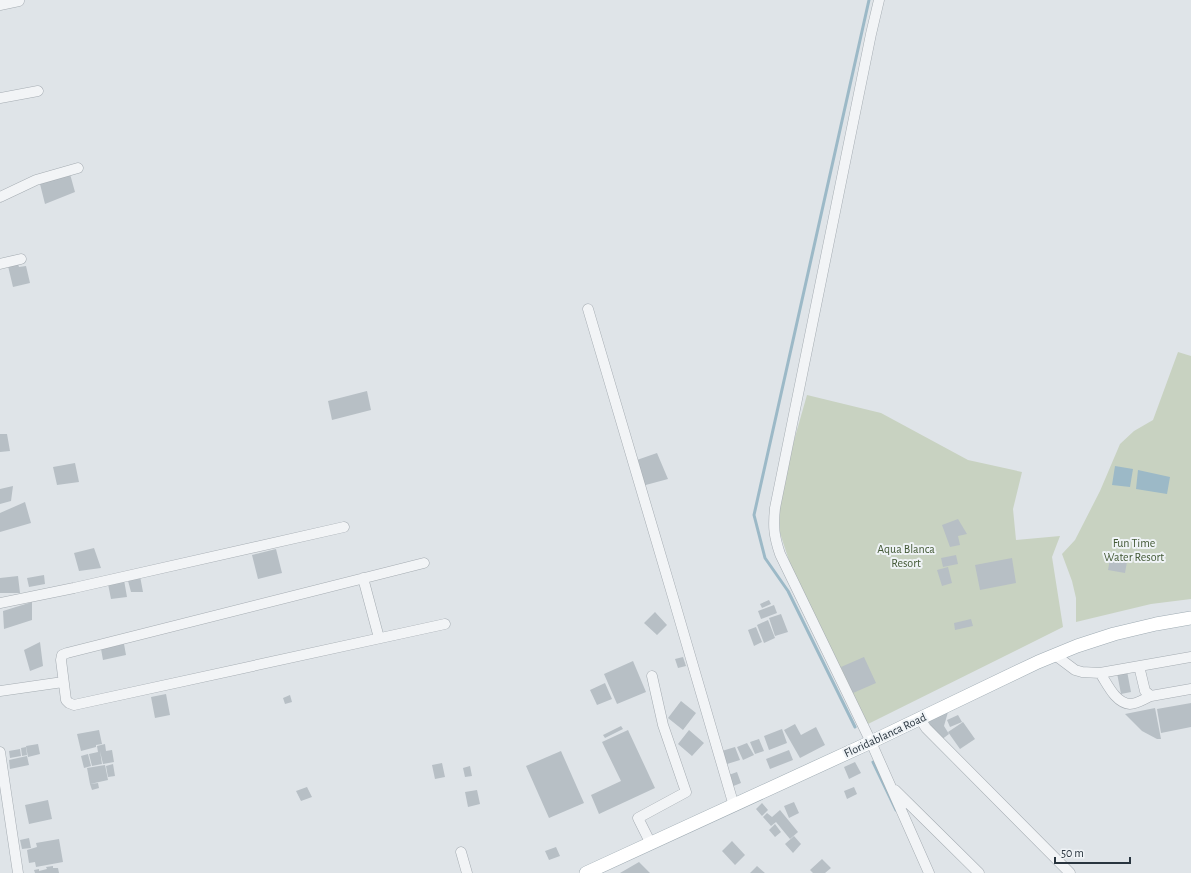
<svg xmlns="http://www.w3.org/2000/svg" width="1191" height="873" viewBox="0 0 1191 873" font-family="'Alegreya Sans',sans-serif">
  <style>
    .green { fill: #c8d2c1 }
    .water { fill: #9cb9c7 }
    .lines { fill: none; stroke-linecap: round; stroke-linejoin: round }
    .stream { stroke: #9cb9c7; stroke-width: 3 }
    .building { fill: #b7bfc5 }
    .minor-casing { stroke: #a5acb2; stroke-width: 11 }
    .major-casing { stroke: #9fabb3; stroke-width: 14 }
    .minor { stroke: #f2f4f6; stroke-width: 10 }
    .major { stroke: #fff; stroke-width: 13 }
    .labels { text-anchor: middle; stroke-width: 4; stroke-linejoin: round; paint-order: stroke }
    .park-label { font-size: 12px; fill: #445a37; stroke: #eff3f6 }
    .street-label { font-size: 12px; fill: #29353f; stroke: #eff3f6 }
  </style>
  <rect width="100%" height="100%" fill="#dfe4e8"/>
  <path class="green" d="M1178 352 1191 356V599L1151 604 1076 622V598L1072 581 1062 554 1075 540 1100 491 1120 444 1134 431 1153 420Z
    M807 395 881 413 968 460 1022 472 1013 509 1016 540 1060 536 1052 557 1063 627 866 725 797 585 780 533 779 514 785 472Z"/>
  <path class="water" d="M1115 466 1133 469 1130 487 1112 485Z
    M1138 470 1170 477 1167 494 1136 489Z"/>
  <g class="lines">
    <path class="stream" d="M855 727 788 591 765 558 754 515 869 0
      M873 762 896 810"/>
  </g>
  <path class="building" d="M70 174 75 192 45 204 40 184Z
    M18 264 19 267 26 266 30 283 13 287 8 266Z
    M367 391 371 410 332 420 328 401Z
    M0 434H7L10 451 0 452Z
    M657 453 668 479 642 486 634 461Z
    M75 463 79 482 57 485 53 467Z
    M13 486 11 501 0 504V489Z
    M25 502 31 523 0 532V513Z
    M958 519 967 534 958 536 960 545 950 547 942 525Z
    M94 548 101 568 79 571 74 553Z
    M276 549 282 573 258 579 252 555Z
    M1111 553 1128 556 1125 573 1108 570Z
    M956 555 958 564 943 567 941 558Z
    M1012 558 1016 583 980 590 975 565Z
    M948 567 952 583 942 586 937 570Z
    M44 575 45 584 29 587 27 578Z
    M18 576 20 593H0V578Z
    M140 576 143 592H131L127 577Z
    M124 580 127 597 111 599 108 584Z
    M769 600 771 604 762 608 760 604Z
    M32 602V620L4 629 3 611Z
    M774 605 777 613 761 619 758 611Z
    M655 612 667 625 657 635 644 623Z
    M781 614 788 632 775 636 769 618Z
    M971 619 973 626 955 630 954 623Z
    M768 620 775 638 764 643 757 625Z
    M756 627 762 642 754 646 748 630Z
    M40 642 43 666 30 671 24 650Z
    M124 644 126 655 103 660 101 649Z
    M683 657 686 666 678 668 675 659Z
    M864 657 876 683 853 693 841 667Z
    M633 661 646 692 617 704 604 674Z
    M1127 671 1131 692 1121 694 1117 673Z
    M605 683 612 699 597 705 590 690Z
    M166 694 170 715 155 718 151 697Z
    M290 695 292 702 285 704 283 698Z
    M681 701 696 713 683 730 668 718Z
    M1191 703V727L1161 733 1157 709Z
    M1155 708 1161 739H1157L1142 731 1125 714Z
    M948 712 944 726 949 734 941 740 925 722Z
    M958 715 962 722 950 727 947 720Z
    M963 722 975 739 960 749 948 732Z
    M795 724 801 735 816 727 825 745 800 758 784 730Z
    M621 726 623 729 605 738 603 735Z
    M782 729 787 743 769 750 764 736Z
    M99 730 102 744 96 745V747L81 751 77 734Z
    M628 730 655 788 599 814 591 795 621 781 602 742Z
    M689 730 704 743 692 756 678 744Z
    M759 739 764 751 755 754 750 742Z
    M747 743 754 755 743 760 737 747Z
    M38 744 40 754 28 757 26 746Z
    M105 744 106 751 112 750 114 762 103 764 100 751 102 764 92 766 89 754 98 752 97 746Z
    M26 747 27 755 22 756 21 748Z
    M735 747 740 760 727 764 722 751Z
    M20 749 21 756 10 758 9 751Z
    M789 750 793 760 770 769 766 759Z
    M561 751 584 803 549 818 526 766Z
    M88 754 91 766 84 768 81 756Z
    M27 756 29 765 10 769 9 760Z
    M855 762 861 773 849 779 844 767Z
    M442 763 445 777 435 779 432 765Z
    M113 764 115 776 108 777 106 766Z
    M105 765 108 780 90 784 87 768Z
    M470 766 472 776 465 777 463 768Z
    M737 772 741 783 731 787 726 776Z
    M98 783 99 788 92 790 90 784Z
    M307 787 312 797 301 801 296 791Z
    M854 787 857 794 847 799 844 791Z
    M477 790 480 804 468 807 465 792Z
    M48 800 52 819 29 824 25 805Z
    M794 802 799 813 789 818 784 806Z
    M762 803 768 810 762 816 756 809Z
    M780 810 798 832 790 839 776 822 771 826 763 817 767 813 772 817Z
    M775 824 781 832 775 837 769 830Z
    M794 836 801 844 793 853 785 844Z
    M29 838 31 848 22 849 20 840Z
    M59 839 63 862 36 867 35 862 29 863 27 850 37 847 36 843Z
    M732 841 745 855 735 865 722 851Z
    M556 847 560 856 549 860 545 851Z
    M822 859 831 868 825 873H813L810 870Z
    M639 862 650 873H620Z
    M53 866V868H58L59 873H35L34 870 39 869V871L47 869 46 867Z
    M757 866 765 873H750Z"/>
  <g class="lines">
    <g class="minor-casing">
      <path id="minor" d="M879 0 871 34 775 508C773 527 774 536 780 554L871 742 929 873
        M0 5 19 1
        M0 98 38 91
        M0 197 36 180 78 168
        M0 264 21 259
        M588 309C637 475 686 640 734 806
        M424 563 67 653 62 655 61 660 66 700 69 703 74 705 445 624
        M363 578 379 638
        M0 603 74 588 344 527
        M1055 655 1075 670 1082 672 1100 673 1191 657
        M1139 666 1145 691 1151 696 1191 689
        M1100 673C1107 683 1115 703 1130 704 1137 704 1144 699 1151 696
        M0 691 63 682
        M920 719 926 728 1070 873
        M0 752 18 873
        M895 790 979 873
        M651 844 638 818 686 792 663 725 652 676
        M461 852 467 873"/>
    </g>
    <g class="major-casing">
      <path id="major" d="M586 873 871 742 1038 662 1077 646 1114 634 1156 624 1191 618"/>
    </g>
    <use href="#minor" class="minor"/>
    <use href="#major" class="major"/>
  </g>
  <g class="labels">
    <g class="park-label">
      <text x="1134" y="547">Fun Time<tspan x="1134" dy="14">Water Resort</tspan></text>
      <text x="906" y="553">Aqua Blanca<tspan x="906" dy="14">Resort</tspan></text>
    </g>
    <g class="street-label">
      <text transform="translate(885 735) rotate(-25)" y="4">Floridablanca Road</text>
    </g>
  </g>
  <path d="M1055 857v6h75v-6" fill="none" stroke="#29353f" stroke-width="2"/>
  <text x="1061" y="857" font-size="12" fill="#29353f" stroke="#eff3f6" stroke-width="3" paint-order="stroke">50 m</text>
</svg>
